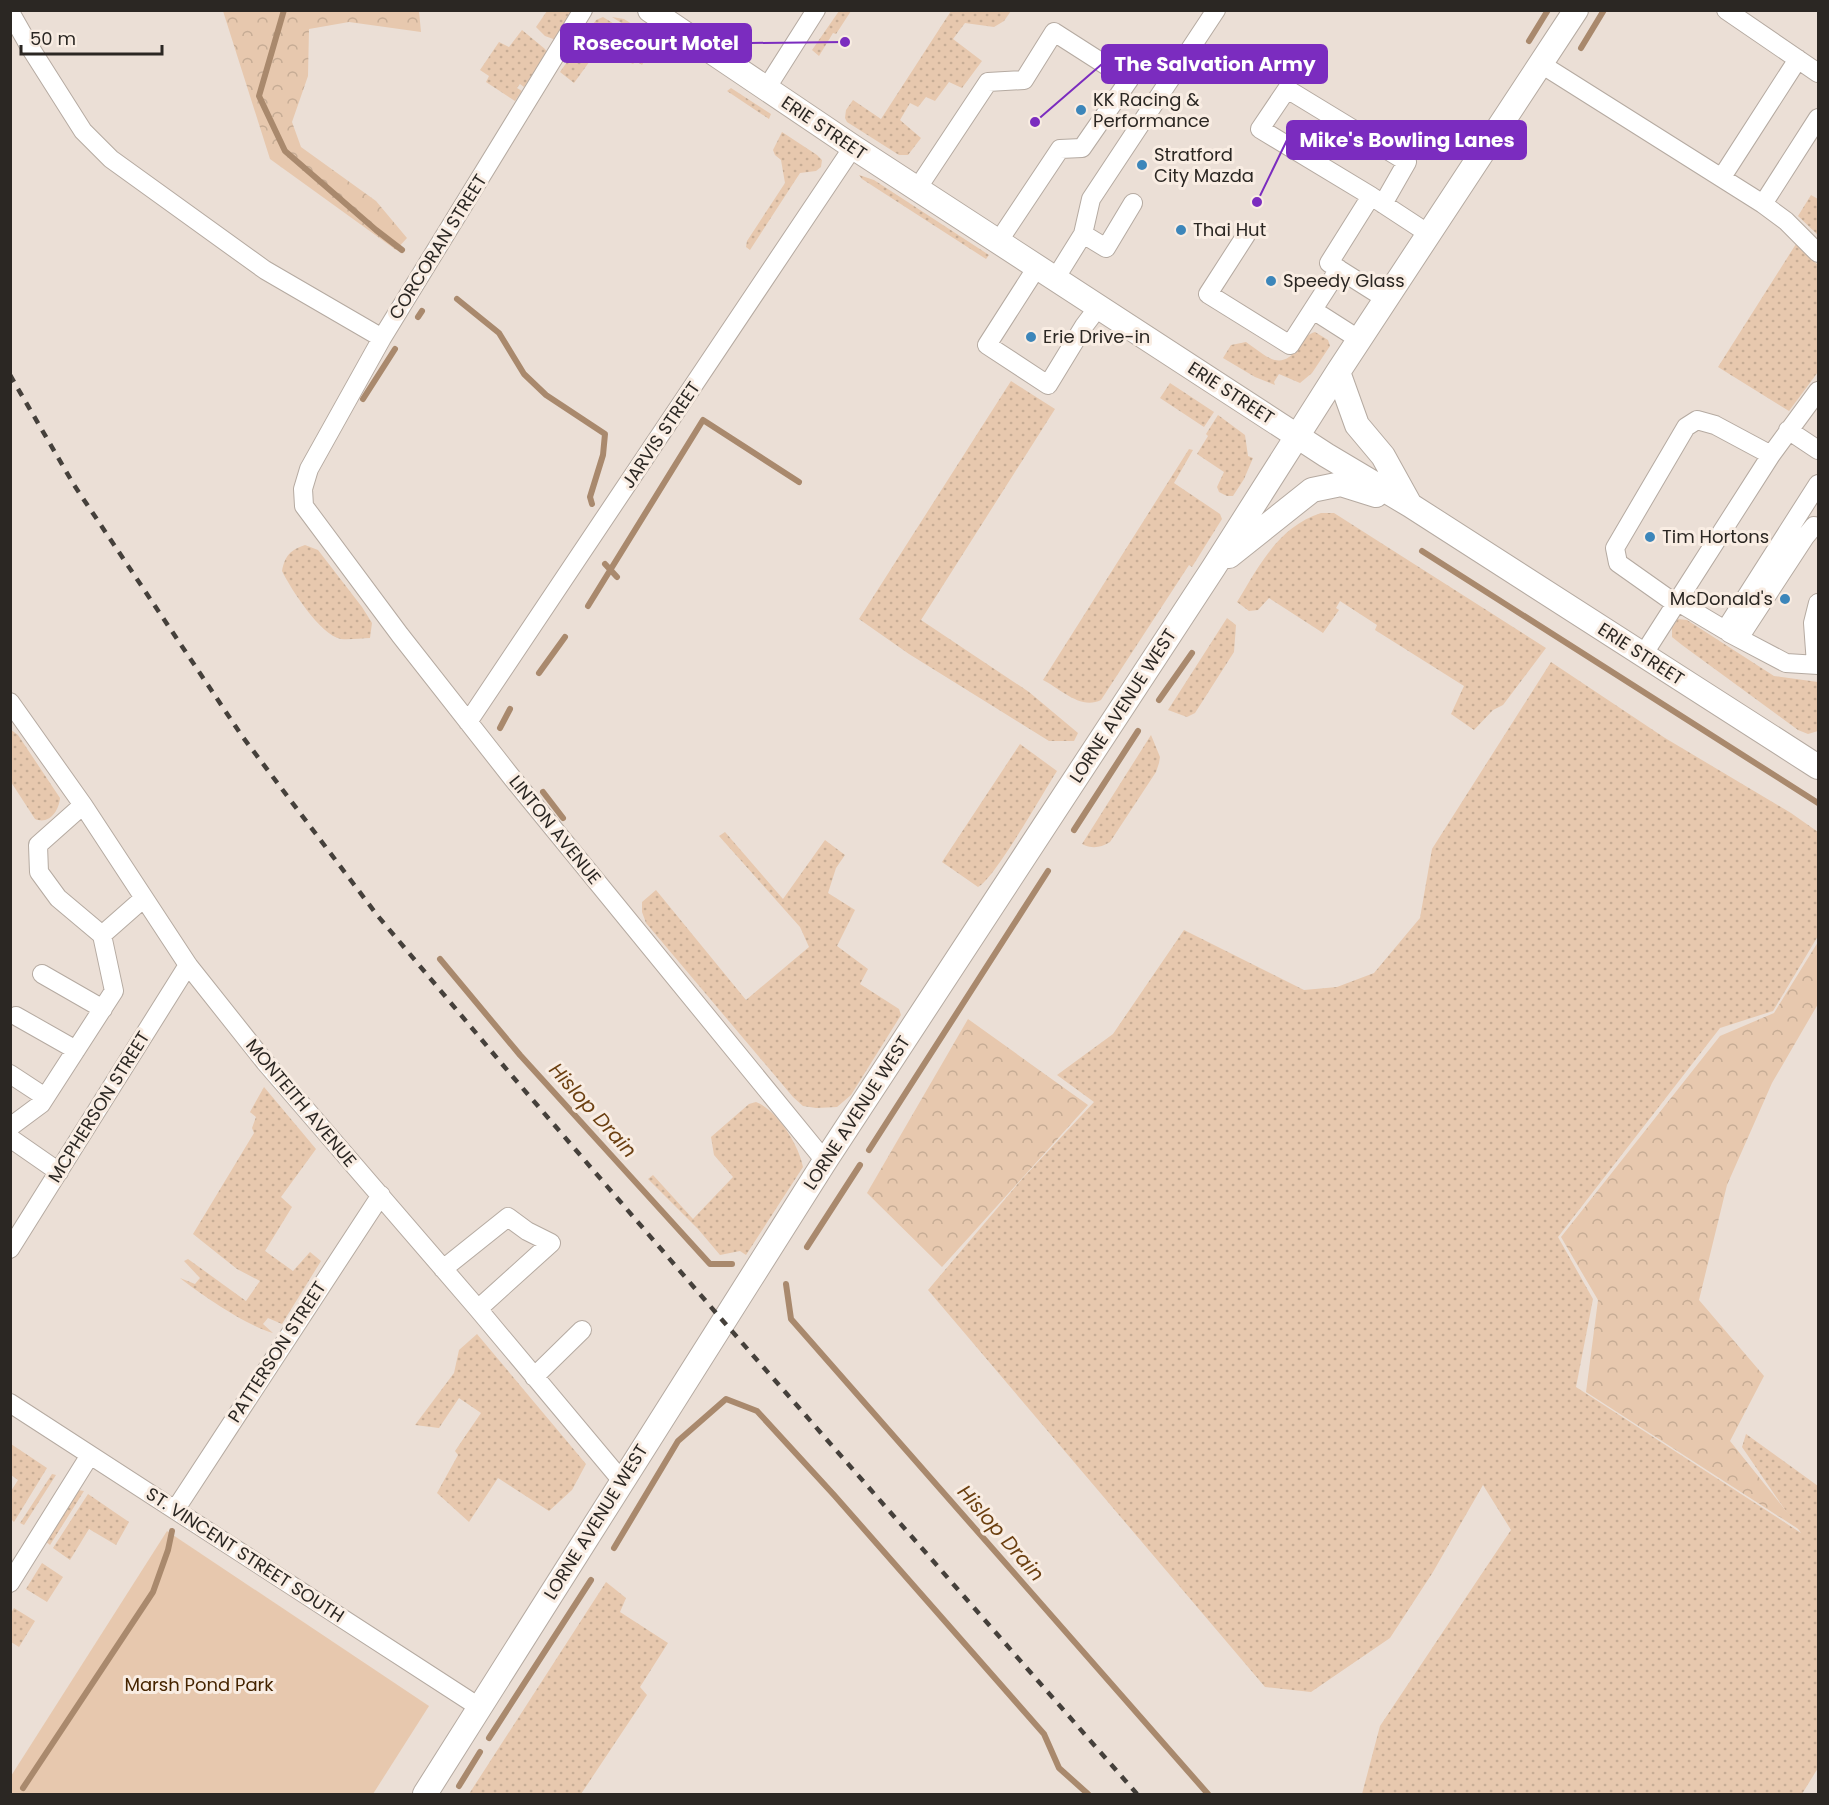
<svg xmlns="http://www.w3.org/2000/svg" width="1829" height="1805" viewBox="0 0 1829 1805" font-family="Poppins,sans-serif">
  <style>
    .grass { fill: url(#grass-dots) }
    .forest { fill: url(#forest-crowns) }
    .green { fill: #e7c8ae }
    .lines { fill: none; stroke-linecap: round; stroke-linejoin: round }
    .stream { stroke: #a9896d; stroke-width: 6 }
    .minor-casing { stroke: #b5aaa1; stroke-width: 20 }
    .major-casing { stroke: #b5aaa1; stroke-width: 26 }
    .minor { stroke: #fff; stroke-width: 18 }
    .major { stroke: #fff; stroke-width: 24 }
    .rail { stroke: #45403b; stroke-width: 4.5; stroke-dasharray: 8 8; stroke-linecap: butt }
    .poi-dot { fill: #3c86ba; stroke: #f9ede3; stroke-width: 2 }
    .labels { text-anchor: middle; stroke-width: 6; stroke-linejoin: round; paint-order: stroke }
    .poi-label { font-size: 18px; fill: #2b2723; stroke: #f9ede3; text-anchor: start }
    .street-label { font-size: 18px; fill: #2b2723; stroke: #f9ede3 }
    .park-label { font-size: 18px; fill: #452400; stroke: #f9ede3 }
    .water-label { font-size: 20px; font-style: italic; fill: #6b3f10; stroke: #f9ede3 }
    .leader { fill: none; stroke: #7b2cbf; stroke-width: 2 }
    .callout-dot { fill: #7b2cbf; stroke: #f9ede3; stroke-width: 2 }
    .callout { fill: #7b2cbf; stroke: #7b2cbf; stroke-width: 2 }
    .callout-label { font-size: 20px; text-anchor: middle; font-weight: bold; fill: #fff }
  </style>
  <defs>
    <pattern id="grass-dots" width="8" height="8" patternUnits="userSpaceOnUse" patternTransform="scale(1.5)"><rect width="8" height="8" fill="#e7c8ae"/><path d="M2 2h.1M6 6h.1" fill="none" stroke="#c6ac95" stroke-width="1.8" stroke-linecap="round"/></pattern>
    <pattern id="forest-crowns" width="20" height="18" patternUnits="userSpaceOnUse" patternTransform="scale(1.5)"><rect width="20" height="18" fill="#e7c8ae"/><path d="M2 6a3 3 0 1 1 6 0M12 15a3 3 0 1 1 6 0" fill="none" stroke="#c6ac95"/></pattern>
  </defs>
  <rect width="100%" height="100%" fill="#ebdfd6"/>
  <path class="grass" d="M547 11H571L556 40 545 36 536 27Z
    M839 11H851L836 34 833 33 819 56 812 50Z
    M951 11H1011L1004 21 994 27 965 23 953 39 982 61 962 88 949 82 935 101 926 97 918 107 910 103 900 120 921 138 908 155H899L847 122 845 118 846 110 853 100 881 119Z
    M603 17 653 48 642 65 636 61 633 64 622 59 624 56 603 43 574 83 560 72 596 20Z
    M612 17 624 19 662 43 659 47Z
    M522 30 545 49 547 52 524 87 520 84 517 88 522 91 515 101 486 82 489 76 480 70 499 42 509 47Z
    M731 88 771 114 769 119 727 91Z
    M782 132 817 155 822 160 821 167 816 171 800 173 750 250 746 247 747 241 785 183 781 160 775 155 773 150Z
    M859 175 874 180 989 255 986 259 862 179Z
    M1811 195 1818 199V235L1798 216Z
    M1796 244 1818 265V372L1789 411 1718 367Z
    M1315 332 1328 340 1330 346 1312 373 1300 383 1279 374 1274 382 1275 385 1255 377 1223 358 1231 345 1246 342C1269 358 1281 373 1301 344 1305 338 1308 334 1315 332Z
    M1011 381 1055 409 921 620 1029 692 1078 733 1074 741H1049L909 654 859 619Z
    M1170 383 1214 412 1204 427 1160 398Z
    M1218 415 1245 435 1248 456 1253 458 1244 479 1233 496H1227L1219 492 1217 487 1224 472 1197 454 1208 436 1206 434Z
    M1189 449 1193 450 1174 483 1220 514 1222 519 1192 567 1189 565 1101 700C1080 710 1061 689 1043 680Z
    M1321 513H1334L1546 648 1503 705 1493 710 1474 730 1451 714 1464 686 1375 630 1377 625 1340 601 1336 608 1339 610 1323 633 1269 598 1258 610 1249 611 1237 602C1259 566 1278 527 1321 513Z
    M305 545 318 550 362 607 372 623 370 638C361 638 350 640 341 639 320 635 291 589 282 571 285 556 290 550 305 545Z
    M1227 618 1236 625 1234 652 1195 713 1187 717 1168 710Z
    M1678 619 1687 620 1774 676 1818 682V731L1808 734 1798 730 1682 645 1672 637V628Z
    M1551 662 1665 738 1791 813 1818 832V936L1773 1011 1720 1028 1558 1237 1593 1299 1576 1387 1801 1533 1742 1447 1746 1434 1818 1486V1768L1802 1794H1362L1380 1726 1511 1530 1483 1485 1433 1572 1390 1638 1311 1692 1265 1687 928 1290 1022 1179 1094 1102 1057 1075 1113 1034 1184 930 1304 990 1337 987 1374 973 1420 918 1432 849Z
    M10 729 18 735 60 798C59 811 49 825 35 819L11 782Z
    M1151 735 1160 757 1159 763 1156 772 1110 842C1100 848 1092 849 1082 844Z
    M1020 744 1057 771C1044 791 994 880 978 887L942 862Z
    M725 832 783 899 825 840 845 855 836 868 828 893 855 910 837 946 868 969 860 984 899 1009 901 1015 851 1095 837 1107 816 1108 803 1106 793 1097 646 923 642 912V902L656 890 746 1000 809 947 800 927 719 836Z
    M264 1087 316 1149 281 1197 292 1207 265 1251 293 1271 310 1252 321 1261 282 1324 268 1318 263 1324 273 1333C249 1327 200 1294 180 1278L195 1284 200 1278 184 1261 188 1259 246 1301 260 1281 237 1269 193 1234 254 1133 252 1128 256 1117 250 1112Z
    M756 1102C777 1110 799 1145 803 1167L746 1255 740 1251 720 1255 698 1229 648 1179 653 1175 693 1219 733 1177 714 1155 711 1137 749 1104Z
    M477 1334 586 1464 572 1490 549 1511 498 1478 469 1522 437 1493 458 1455 455 1451 481 1413 459 1398 439 1428 415 1425 454 1373 459 1350Z
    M11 1444 47 1468 14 1522 11 1519V1491L18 1480 11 1475Z
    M52 1474 56 1475 24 1525 20 1523Z
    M78 1490 84 1491 50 1545 45 1541Z
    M88 1494 129 1522 116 1545 89 1529 70 1560 53 1548Z
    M42 1563 63 1577 47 1602 26 1589Z
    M606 1582 626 1598 620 1612 668 1643 640 1687 647 1695 581 1794H469Z
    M14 1608 35 1621 19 1647 11 1642V1613Z"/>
  <path class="forest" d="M223 11H419L421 32 349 22 309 29 308 76 292 122 301 147 376 201 407 238 396 250 270 159Z
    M1818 942V1004L1772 1083 1727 1185 1699 1300 1764 1376 1730 1441 1803 1532 1586 1392 1598 1300 1561 1237 1720 1036 1774 1013Z
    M968 1019 1088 1105 942 1267 867 1193Z"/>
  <path class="green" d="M167 1531 429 1706 373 1794H11V1776Z"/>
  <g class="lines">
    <path class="stream" d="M284 10 259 96 285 151 376 230 402 250
      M1529 41 1548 10
      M1581 48 1604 10
      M457 299 499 333 524 374 546 395 605 434 603 455 590 497 592 504
      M418 317 422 311
      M363 399 395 349
      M1422 551 1818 803
      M605 564 617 577
      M588 606 703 420 799 482
      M539 673 565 637
      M1159 700 1192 653
      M500 728 510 709
      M543 792 563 818
      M1074 830 1138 731
      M440 959 520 1055 710 1264H732
      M869 1150 1048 871
      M807 1247 860 1165
      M786 1284 791 1319 1208 1794
      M614 1548 678 1441 726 1399 757 1411 834 1495 1044 1734 1059 1768 1088 1794
      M489 1738 591 1580
      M459 1786 480 1752
      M23 1788 153 1592 168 1550 172 1531"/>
    <g class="minor-casing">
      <path id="minor" d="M583 10 382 338 309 469 303 489 304 506 400 635 513 779 825 1161
        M1726 10 1818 73
        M10 12 31 49 83 131 111 159 265 270 382 338
        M1541 64 1763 204 1786 221 1818 253
        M766 89 816 10
        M1722 177 1798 59
        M917 189 988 82 1024 80 1054 32 1129 80 1082 148 1060 149 998 242
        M1371 196 1260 129 1287 89 1407 162 1383 204
        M1763 204 1818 118
        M1083 234 1106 248 1133 203
        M1246 235 1208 294 1290 345 1339 269
        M1037 267 987 345 1048 385 1084 326 1099 306
        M1055 279 1083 234 1091 199 1216 10
        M1386 299 1329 263 1371 196 1429 234
        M1313 310 1360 340
        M1788 430 1818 450
        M1678 602 1725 630 1818 484
        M1676 604 1618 563 1615 548 1686 427 1697 420 1715 425 1771 455
        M1729 633 1786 663 1818 665
        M1739 638 1805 537 1814 526 1818 527
        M1643 655 1771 455 1818 391
        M1816 664 1813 623 1818 603
        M10 702 83 805 188 965 265 1062 478 1309 622 1481
        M468 722 853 147
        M83 805 38 845 39 872 58 898 102 935
        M42 974 103 1009
        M16 1016 76 1050
        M10 1074 45 1097
        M10 1127 41 1104 114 991 102 935 144 898
        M10 1138 59 1172
        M10 1249 188 965
        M443 1269 508 1217 527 1231 551 1243 478 1309
        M534 1377 582 1330
        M10 1403 479 1707
        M175 1510 381 1195
        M10 1583 90 1455"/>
    </g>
    <g class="major-casing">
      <path id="major" d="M650 10 853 147 1326 455 1410 505 1818 767
        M1338 372 1357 425 1383 456 1409 503
        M1229 556 1312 490 1341 484 1376 495
        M425 1794 825 1161 1214 567 1338 372 1576 10"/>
    </g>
    <use href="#minor" class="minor"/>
    <use href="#major" class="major"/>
    <path class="rail" d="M10 375 74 485 242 736 377 915 513 1077 723 1321 1137 1794"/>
  </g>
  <g class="poi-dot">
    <circle cx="1081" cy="110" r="6"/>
    <circle cx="1142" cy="165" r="6"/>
    <circle cx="1181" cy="230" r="6"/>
    <circle cx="1271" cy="281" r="6"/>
    <circle cx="1031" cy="337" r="6"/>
    <circle cx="1650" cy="537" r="6"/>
    <circle cx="1785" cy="599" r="6"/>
  </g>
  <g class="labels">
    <g class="poi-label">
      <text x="1093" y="106">KK Racing &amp;<tspan x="1093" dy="21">Performance</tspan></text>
      <text x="1154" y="161">Stratford<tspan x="1154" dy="21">City Mazda</tspan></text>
      <text x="1193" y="236">Thai Hut</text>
      <text x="1283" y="287">Speedy Glass</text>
      <text x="1043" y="343">Erie Drive-in</text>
      <text x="1662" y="543">Tim Hortons</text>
      <text x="1773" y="605" text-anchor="end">McDonald's</text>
    </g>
    <g class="street-label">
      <text transform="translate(824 128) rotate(34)" y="6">ERIE STREET</text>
      <text transform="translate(438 247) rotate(-58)" y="6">CORCORAN STREET</text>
      <text transform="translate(1231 393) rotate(33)" y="6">ERIE STREET</text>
      <text transform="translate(661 435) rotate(-56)" y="6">JARVIS STREET</text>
      <text transform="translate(1641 654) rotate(33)" y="6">ERIE STREET</text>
      <text transform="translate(1123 706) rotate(-57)" y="6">LORNE AVENUE WEST</text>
      <text transform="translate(555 830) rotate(51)" y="6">LINTON AVENUE</text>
      <text transform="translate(301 1103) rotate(50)" y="6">MONTEITH AVENUE</text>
      <text transform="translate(99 1107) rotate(-58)" y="6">MCPHERSON STREET</text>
      <text transform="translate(857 1113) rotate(-57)" y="6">LORNE AVENUE WEST</text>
      <text transform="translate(277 1352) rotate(-57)" y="6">PATTERSON STREET</text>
      <text transform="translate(596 1522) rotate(-58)" y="6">LORNE AVENUE WEST</text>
      <text transform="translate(245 1555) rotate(33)" y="6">ST. VINCENT STREET SOUTH</text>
    </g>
    <g class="park-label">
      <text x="199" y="1691">Marsh Pond Park</text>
    </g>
    <g class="water-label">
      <text transform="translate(593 1110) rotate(48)" y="7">Hislop Drain</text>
      <text transform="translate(1001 1533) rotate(49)" y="7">Hislop Drain</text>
    </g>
  </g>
  <path class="leader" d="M845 42L751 43M1035 122L1102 64M1257 202L1287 140"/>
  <g class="callout-dot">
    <circle cx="845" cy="42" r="6"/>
    <circle cx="1035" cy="122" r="6"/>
    <circle cx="1257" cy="202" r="6"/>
  </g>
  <g class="callout">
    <rect x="561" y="24" width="190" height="38" rx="6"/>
    <rect x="1102" y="45" width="225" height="38" rx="6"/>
    <rect x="1287" y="121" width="239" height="38" rx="6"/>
  </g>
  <g class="callout-label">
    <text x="656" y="50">Rosecourt Motel</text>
    <text x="1215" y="71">The Salvation Army</text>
    <text x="1407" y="147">Mike's Bowling Lanes</text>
  </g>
  <rect width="1829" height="1805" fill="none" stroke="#2b2723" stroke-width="24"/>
  <path d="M21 45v9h141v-9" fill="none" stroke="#2b2723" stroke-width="3"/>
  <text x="30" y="45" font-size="18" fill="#2b2723" stroke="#f9ede3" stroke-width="4.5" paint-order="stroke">50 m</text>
</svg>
